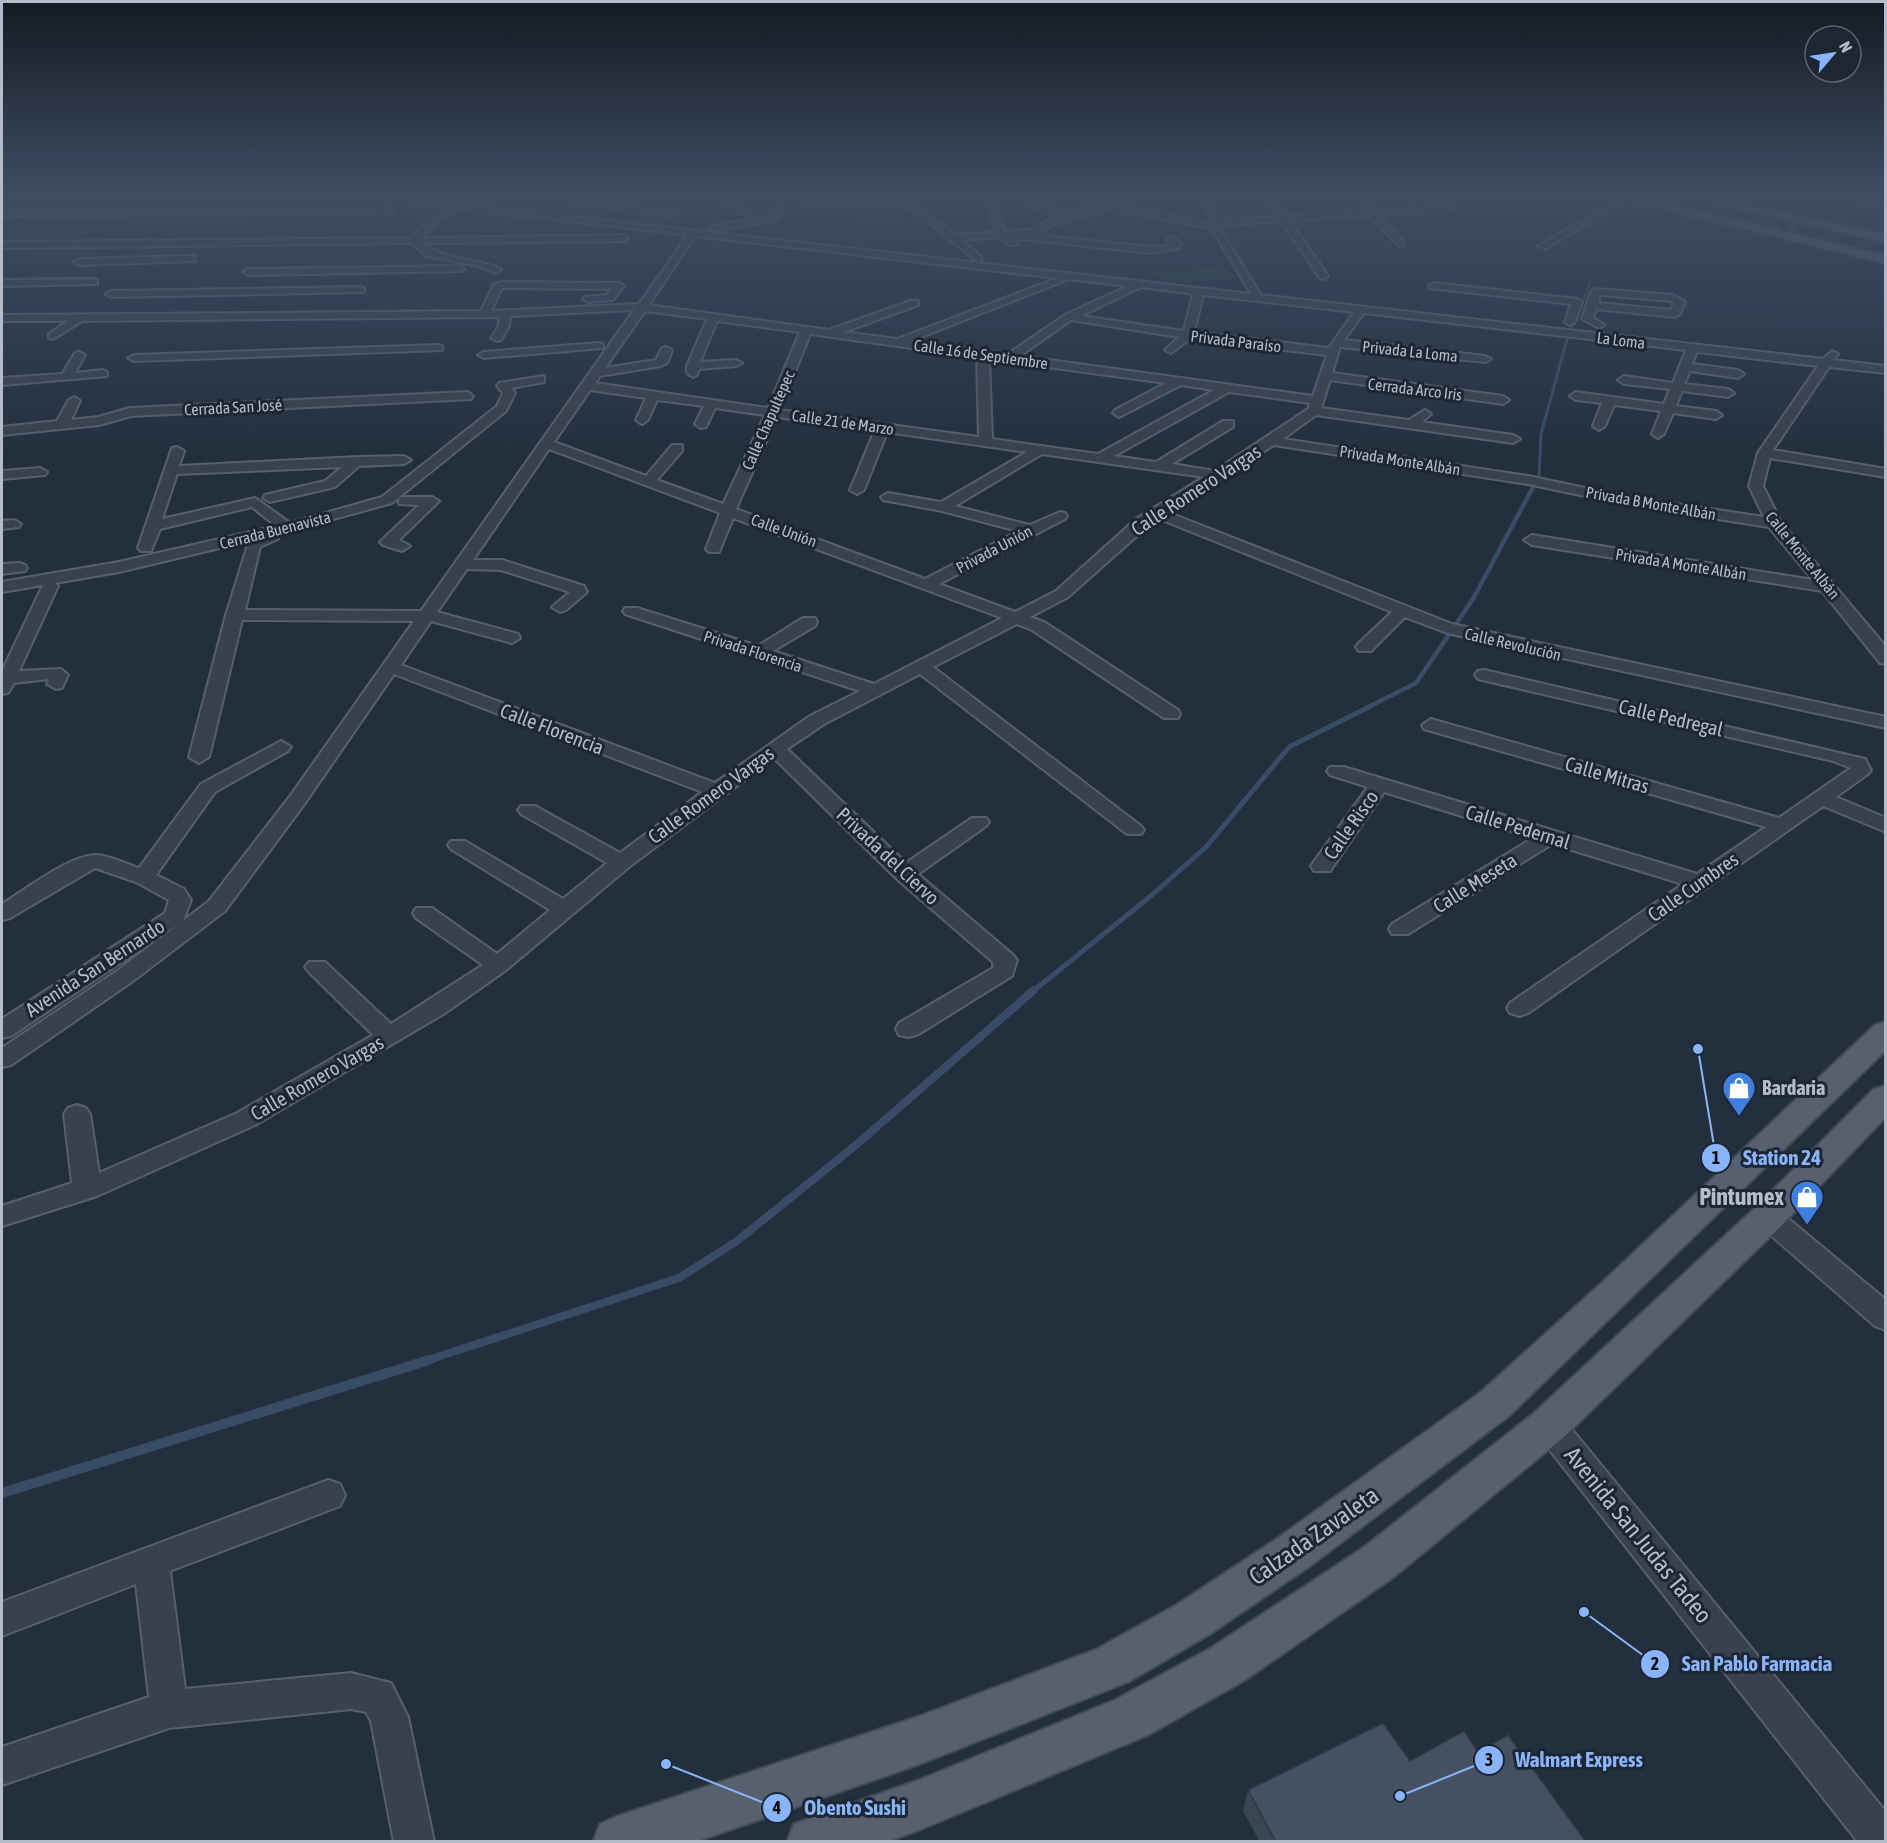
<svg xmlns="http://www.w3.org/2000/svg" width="1887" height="1843" viewBox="0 0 1887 1843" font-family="'Asap Condensed',sans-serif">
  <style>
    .green { fill: #263c3f }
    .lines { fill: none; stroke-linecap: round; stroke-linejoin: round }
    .stream-far5 { stroke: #394c67; stroke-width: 2 }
    .stream-far4 { stroke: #394c67; stroke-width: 3 }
    .stream-far3 { stroke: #394c67; stroke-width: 4.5 }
    .stream-far2 { stroke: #394c67; stroke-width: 5 }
    .stream-far1 { stroke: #394c67; stroke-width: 8 }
    .stream { stroke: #394c67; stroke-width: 10 }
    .major-tunnel { stroke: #3a4453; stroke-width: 12; stroke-dasharray: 12 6; stroke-linecap: butt }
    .minor-casing { stroke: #565f6c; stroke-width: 4 }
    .major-casing { stroke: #414a57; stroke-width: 4 }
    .minor { fill: #38414e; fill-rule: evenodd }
    .major { fill: #56606e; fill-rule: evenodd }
    .wall { fill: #3b4654 }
    .building { fill: #455162; stroke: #303945; stroke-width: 1.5 }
    .labels { text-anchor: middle; stroke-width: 6; stroke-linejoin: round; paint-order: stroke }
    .far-street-label { font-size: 16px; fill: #b4bcc9; stroke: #1d2633 }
    .street-label { font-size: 20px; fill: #b4bcc9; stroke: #1d2633 }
    .poi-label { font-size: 20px; font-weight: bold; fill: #b4bcc9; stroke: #1d2633; text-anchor: start }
    .near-poi-label { font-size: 24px; font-weight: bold; fill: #b4bcc9; stroke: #1d2633; text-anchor: end }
    .near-street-label { font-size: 24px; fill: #b4bcc9; stroke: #1d2633 }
    .leader { fill: none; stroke: #8ab4f8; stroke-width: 2 }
    .callout-dot { fill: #8ab4f8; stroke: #1d2633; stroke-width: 2 }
    .mark-label { font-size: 18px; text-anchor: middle; font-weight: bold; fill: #111 }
    .callout-label { font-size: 21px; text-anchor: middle; font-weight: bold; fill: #8ab4f8; stroke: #1d2633; stroke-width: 6; stroke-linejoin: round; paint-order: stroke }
  </style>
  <rect width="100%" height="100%" fill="#242f3e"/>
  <path class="green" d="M859 208H899V226H855Z
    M1222 267 1239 278 1167 283 1152 272Z"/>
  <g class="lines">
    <path class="stream-far5" d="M1575 324 1590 282"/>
    <path class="stream-far4" d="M1532 491 1539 477 1541 434 1569 332 1575 322"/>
    <path class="stream-far3" d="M1366 708 1416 683 1473 599 1532 489"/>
    <path class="stream-far2" d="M1032 992 1152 895 1206 847 1289 747 1369 707"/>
    <path class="stream-far1" d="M425 1361 679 1278 737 1241 856 1145 1034 990"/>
    <path class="stream" d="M2 1493 429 1360"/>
    <path class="major-tunnel" d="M1770 229 1795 226"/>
    <g class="minor-casing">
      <path id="minor" d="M2 195H40L2 198Z
        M357 195H386L453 203 458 200 462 204 1251 294 1214 232 1209 228 1109 209 1053 225 1035 235 1150 247 1171 245 1167 239 1172 236 1181 244 1179 248 1150 253 1012 238 1018 243 1016 245H1010L999 237 961 240 981 257V261L978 262 914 210 819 206 804 203 797 195 819 200 919 206 955 235 997 232 984 195H992L1005 232 1035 229 1047 221 1068 215 1028 208V204L1070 210 1074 214 1100 207 1047 195H1066L1205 222 1214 221 1197 195H1234L1208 199 1223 220 1277 217 1260 195H1269L1286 216 1365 211 1351 195H1360L1374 210 1456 205 1453 210 1378 215 1403 241V245L1400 246 1369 215 1290 221 1328 276 1323 279 1320 278 1281 221 1218 226 1261 295 1823 359 1832 351 1838 354 1833 360 1886 366V373L1829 367 1773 450 1886 469V477L1770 458 1763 486 1781 522 1886 647V664L1880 663 1822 591 1532 545 1524 540 1532 535 1813 580 1769 527 1623 504 1528 484 1274 445 1167 512 1452 624 1886 717V728L1447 633 1405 617 1371 651H1359L1356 647 1359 643 1392 612 1157 518 1068 597 1030 617 1044 622 1178 710 1180 714 1178 718H1164L1032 630 1017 624 933 667 1141 826 1144 830 1141 834H1127L920 674 824 724 787 749 906 863 972 818H986L989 822 986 826 918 874 1013 955 1017 960 1012 976 917 1035 908 1037 899 1035 896 1029 899 1023 993 968V962L897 879 774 758 629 867 506 970 445 1013 255 1125 97 1196 2 1226V1206L72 1183 64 1114 68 1108 77 1105 86 1108 90 1114 99 1173 237 1113 373 1035 309 972 305 967 309 962H325L391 1024 483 965 416 918 413 913 416 908H432L497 954 550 910 451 849 448 845 451 841H465L563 899 607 863 521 814 518 810 521 806H535L620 853 702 792 394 674 305 803 225 911 133 981 11 1065 2 1067V1048L117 971 209 901 291 795 414 621 242 620 209 757 199 763 189 757 226 615 249 541 119 572 55 583 58 586 19 671 61 669 68 675 62 688 56 689 47 684 49 679 14 683 8 693 2 694V671L43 585 2 592V582L119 562 276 526 252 507 160 529 151 551H141L138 548 172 448 177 447 184 451 179 466 357 457 404 456 411 460 404 464 359 466 335 487 270 502 263 498 265 495 325 481 342 467 177 474 162 519 255 498 290 523 382 497 497 406 503 393 497 386 499 383 544 376V382L511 388 515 393 506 411 392 503 279 534 278 539 260 547 245 610 421 611 634 310 510 316 509 326 501 340 497 341 491 338 499 326V317L82 321 53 339 49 338V334L68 321H2V315L481 311 494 284 502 282 619 283 624 286 613 300 588 302 583 299 584 297 606 295 611 289 502 288 491 311 639 304 688 235 456 208 431 227 423 238 624 235 629 238 624 241 423 243C443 260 475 258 499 268L501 270 496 273 479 266 427 256 412 243 2 248V242L413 238 425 223 447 207ZM695 236 1058 278 897 339 844 332 918 305V301H910L829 330 649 305ZM1069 279 1128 286 1065 315 1008 354 911 341ZM1141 287 1193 294 1184 331 1081 316ZM1203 295 1354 312 1329 348 1194 332ZM645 311 707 319 687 366V373L693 377 697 375 699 369 736 366 742 363 736 360 700 362 717 321 800 332 768 408 595 383 600 376 661 366 667 363 672 350 666 347 662 348 656 360 605 368ZM1364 313 1686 350 1673 383 1624 376 1618 380 1624 384 1670 389 1664 404 1576 392 1570 396 1576 400 1602 403 1593 426 1599 430 1605 426 1614 405 1661 411 1652 434 1658 438 1664 434 1673 413 1716 419 1722 415 1716 411 1676 406 1682 391 1728 397 1734 393 1728 389 1684 384 1690 371 1738 378 1744 374 1738 370 1692 364 1697 352 1818 366 1758 453 1749 486 1764 517 1623 496 1528 476 1283 439 1316 415 1513 443 1520 439 1513 435 1422 422 1431 414 1425 410 1409 420 1321 408 1330 380 1503 404 1509 400 1503 396 1332 373 1340 347 1485 362 1491 359 1485 356 1344 340ZM1071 320 1179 337 1165 350 1171 353 1190 339 1327 355 1313 396 1020 356ZM810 334 977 357 979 437 780 410ZM989 359 1166 383 1115 410 1113 413 1119 417 1181 385 1214 390 1098 454 992 439ZM590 390 646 398 636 420 642 424 648 420 657 400 704 406 695 424 701 428 706 427 715 408 765 415 723 504 657 480 682 451V445H672L646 476 554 442ZM1229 392 1310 403 1308 409 1215 471 1172 464 1233 427V421H1223L1156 462 1114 456ZM777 417 875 430 850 490 857 494 864 490 887 432 1027 452 941 502 888 493 881 497 883 500 942 511 1018 531 925 579 736 509ZM549 449 720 513 706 549 709 552H719L733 518 1002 618 874 684 773 651 815 626 817 622 815 618H803L758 646 637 608H625L623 611 625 614 860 691 810 716 715 783 401 665 431 621 512 643 520 638 518 634 437 612 467 569 501 570 570 592 552 607 560 612 566 610 587 592 584 586 502 560H473ZM1042 454 1204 477 1136 519 1056 591 1015 612 939 584 1065 519 1067 516 1065 513 1060 512 1030 525 955 506Z
        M511 195H540L677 213 673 216Z
        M707 195H718L757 214 756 218C772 215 774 211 779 195H787L781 214 775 220 714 231 711 230V226L754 219Z
        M1820 195H1840L1886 203V208Z
        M1623 197 1630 199 1546 248 1538 246Z
        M392 208 395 213 2 216V211Z
        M192 256 195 257V261L79 265 74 262 79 259Z
        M459 266 464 269 462 271 248 275 243 272 248 269Z
        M93 279 97 280V284L2 286V280Z
        M1434 283 1577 299 1582 302 1575 322 1570 325 1565 322 1571 304 1430 288 1429 286Z
        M360 287 364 288V292L111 297 106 294 111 291Z
        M1596 289 1673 295 1685 302 1680 314 1675 317 1596 309 1593 318 1604 325 1599 328 1582 319 1591 292ZM1600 295 1671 301 1674 303 1671 310 1598 303Z
        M599 343 603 344V348L484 358 478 355 484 352Z
        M438 345 442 346V350L134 361 128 358 134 355Z
        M79 352 85 355 75 373 103 370 107 372V376L2 385V378L62 374 75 353Z
        M467 392 473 396 471 399 131 416 99 425 2 435V427L57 421 68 401 74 397 80 401 71 420 98 417 130 408Z
        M40 468 47 472 45 475 2 479V471Z
        M404 497H432L439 501 399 540 410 546 402 551 383 545 380 542 419 505 399 504V498Z
        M14 520 21 524 19 527 2 529V521Z
        M19 563 25 565 27 568 25 571 2 574V564Z
        M1484 670 1865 759 1871 770 1868 774 1836 797 1886 818V832L1823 806 1528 1013 1519 1016 1510 1013 1507 1008 1510 1003 1683 884 1552 844 1408 934H1392L1389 929 1392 924 1533 838 1384 792 1330 871H1314L1311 866 1368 787 1330 775 1327 771 1330 767H1344L1697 874 1766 827 1424 729 1422 725 1431 719 1438 721 1779 818 1851 768 1833 761 1478 679 1475 675 1478 671Z
        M281 741 291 747 288 751 215 792 156 875 184 889 191 900 183 921 11 1036 2 1038V1019L165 913 169 900 136 882 95 868 10 918 2 920V904C25 890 67 857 94 855 107 854 126 864 139 868L201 784Z
        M1768 1207 1778 1210 1886 1300V1330L1875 1326 1758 1224 1754 1217 1758 1210Z
        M1549 1411 1560 1415 1886 1812V1842H1858L1538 1435 1533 1425 1538 1415Z
        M328 1480 340 1484 345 1495 340 1506 170 1571 185 1689 351 1673 391 1683 408 1717 434 1842H394L371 1721 366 1712 351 1709 169 1728 2 1785V1747L149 1697 136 1584 2 1636V1602Z"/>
    </g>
    <g class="major-casing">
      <path id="major" d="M2 195H7V196L2 199Z
        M1607 195H1627L1886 256V263Z
        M1709 196 1886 235V242L1705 201V197Z
        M1886 1022V1050L1509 1416 1310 1566 1210 1634 1128 1682 920 1764 695 1842H593L600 1824 618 1816 920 1716 1097 1649 1178 1604 1278 1538 1481 1392 1607 1278 1875 1025Z
        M1886 1086V1117L1781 1226 1564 1437 1395 1576 1245 1680 1148 1735 919 1830 887 1842H787L794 1824 919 1780 1115 1700 1211 1648 1363 1548 1534 1413 1755 1208 1874 1089Z"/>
    </g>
    <use href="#minor" class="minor"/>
    <use href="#major" class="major"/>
  </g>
  <path class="wall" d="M1478 1752 1586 1842H1260L1243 1811 1248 1790 1410 1761Z"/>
  <path class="building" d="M1383 1723 1410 1761 1464 1731 1478 1752 1508 1735 1586 1842H1276L1248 1790Z"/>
  <linearGradient id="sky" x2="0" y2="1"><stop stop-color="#141a22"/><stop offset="0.43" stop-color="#3f4d63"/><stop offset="1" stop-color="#3f4d63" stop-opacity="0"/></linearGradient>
  <rect width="1887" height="453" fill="url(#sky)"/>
  <defs>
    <g id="shop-pin" transform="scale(1.725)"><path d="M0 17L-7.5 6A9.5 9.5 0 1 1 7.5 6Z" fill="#3f7fe0" stroke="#1d2633"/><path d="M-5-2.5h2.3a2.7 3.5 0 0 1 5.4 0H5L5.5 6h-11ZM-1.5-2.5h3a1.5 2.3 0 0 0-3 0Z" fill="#fff"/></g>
  </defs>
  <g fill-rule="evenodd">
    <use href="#shop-pin" x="1739" y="1088"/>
    <use href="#shop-pin" x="1807" y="1197"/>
  </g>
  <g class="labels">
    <g class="far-street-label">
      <text transform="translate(1621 340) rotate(7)" y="6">La Loma</text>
      <text transform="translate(1236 341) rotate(7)" y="6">Privada Paraíso</text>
      <text transform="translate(1410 351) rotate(6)" y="6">Privada La Loma</text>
      <text transform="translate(981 354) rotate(8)" y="6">Calle 16 de Septiembre</text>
      <text transform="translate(1415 389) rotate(7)" y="6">Cerrada Arco Iris</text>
      <text transform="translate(233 407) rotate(-3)" y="6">Cerrada San José</text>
      <text transform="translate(768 420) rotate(-66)" y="6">Calle Chapultepec</text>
      <text transform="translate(843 422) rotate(8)" y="6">Calle 21 de Marzo</text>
      <text transform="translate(1400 460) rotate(9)" y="6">Privada Monte Albán</text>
      <text transform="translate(1651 503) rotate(10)" y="6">Privada B Monte Albán</text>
      <text transform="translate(275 530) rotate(-14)" y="6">Cerrada Buenavista</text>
      <text transform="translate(784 530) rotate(20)" y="6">Calle Unión</text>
      <text transform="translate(994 549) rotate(-28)" y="6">Privada Unión</text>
      <text transform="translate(1803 555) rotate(51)" y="6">Calle Monte Albán</text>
      <text transform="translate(1681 564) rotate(9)" y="6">Privada A Monte Albán</text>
      <text transform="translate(1513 644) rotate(13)" y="6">Calle Revolución</text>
      <text transform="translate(753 651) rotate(18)" y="6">Privada Florencia</text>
    </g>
    <g class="street-label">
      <text transform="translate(1196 490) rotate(-33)" y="7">Calle Romero Vargas</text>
      <text transform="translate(1671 718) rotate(13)" y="7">Calle Pedregal</text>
      <text transform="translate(552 729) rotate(21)" y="7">Calle Florencia</text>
      <text transform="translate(1607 775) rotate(16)" y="7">Calle Mitras</text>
      <text transform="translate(711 795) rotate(-36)" y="7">Calle Romero Vargas</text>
      <text transform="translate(1351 825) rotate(-55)" y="7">Calle Risco</text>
      <text transform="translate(1518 827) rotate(17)" y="7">Calle Pedernal</text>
      <text transform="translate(888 856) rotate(43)" y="7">Privada del Ciervo</text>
      <text transform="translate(1475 883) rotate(-32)" y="7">Calle Meseta</text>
      <text transform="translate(1693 887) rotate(-35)" y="7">Calle Cumbres</text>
      <text transform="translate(95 968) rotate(-33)" y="7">Avenida San Bernardo</text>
      <text transform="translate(317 1078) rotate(-30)" y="7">Calle Romero Vargas</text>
    </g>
    <g class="poi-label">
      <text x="1762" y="1095">Bardaria</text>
    </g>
    <g class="near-poi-label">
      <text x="1784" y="1205">Pintumex</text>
    </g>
    <g class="near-street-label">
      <text transform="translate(1638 1535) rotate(51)" y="8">Avenida San Judas Tadeo</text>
      <text transform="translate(1314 1536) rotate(-35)" y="8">Calzada Zavaleta</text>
    </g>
  </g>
  <path class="leader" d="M1698 1049L1716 1158M1584 1612L1655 1664M1400 1796L1489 1760M666 1764L777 1808"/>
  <g class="callout-dot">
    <circle cx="1698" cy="1049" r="6"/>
    <circle cx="1584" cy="1612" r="6"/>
    <circle cx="1400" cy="1796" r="6"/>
    <circle cx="666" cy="1764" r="6"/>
    <circle cx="1716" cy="1158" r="15"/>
    <circle cx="1655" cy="1664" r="15"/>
    <circle cx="1489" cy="1760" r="15"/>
    <circle cx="777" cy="1808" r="15"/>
  </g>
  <g class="mark-label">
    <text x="1716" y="1164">1</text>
    <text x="1655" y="1670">2</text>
    <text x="1489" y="1766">3</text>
    <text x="777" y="1814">4</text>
  </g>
  <g class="callout-label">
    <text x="1782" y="1165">Station 24</text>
    <text x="1757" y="1671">San Pablo Farmacia</text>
    <text x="1579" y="1767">Walmart Express</text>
    <text x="855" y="1815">Obento Sushi</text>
  </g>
  <rect width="1887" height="1843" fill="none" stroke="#b4bcc9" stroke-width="6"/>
  <g transform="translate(1833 54) rotate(61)"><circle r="28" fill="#1d2633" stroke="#59626f" stroke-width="1.5"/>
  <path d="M0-4.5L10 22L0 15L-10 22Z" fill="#8ab4f8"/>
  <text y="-9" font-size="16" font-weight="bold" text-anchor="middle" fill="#b4bcc9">N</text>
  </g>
</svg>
